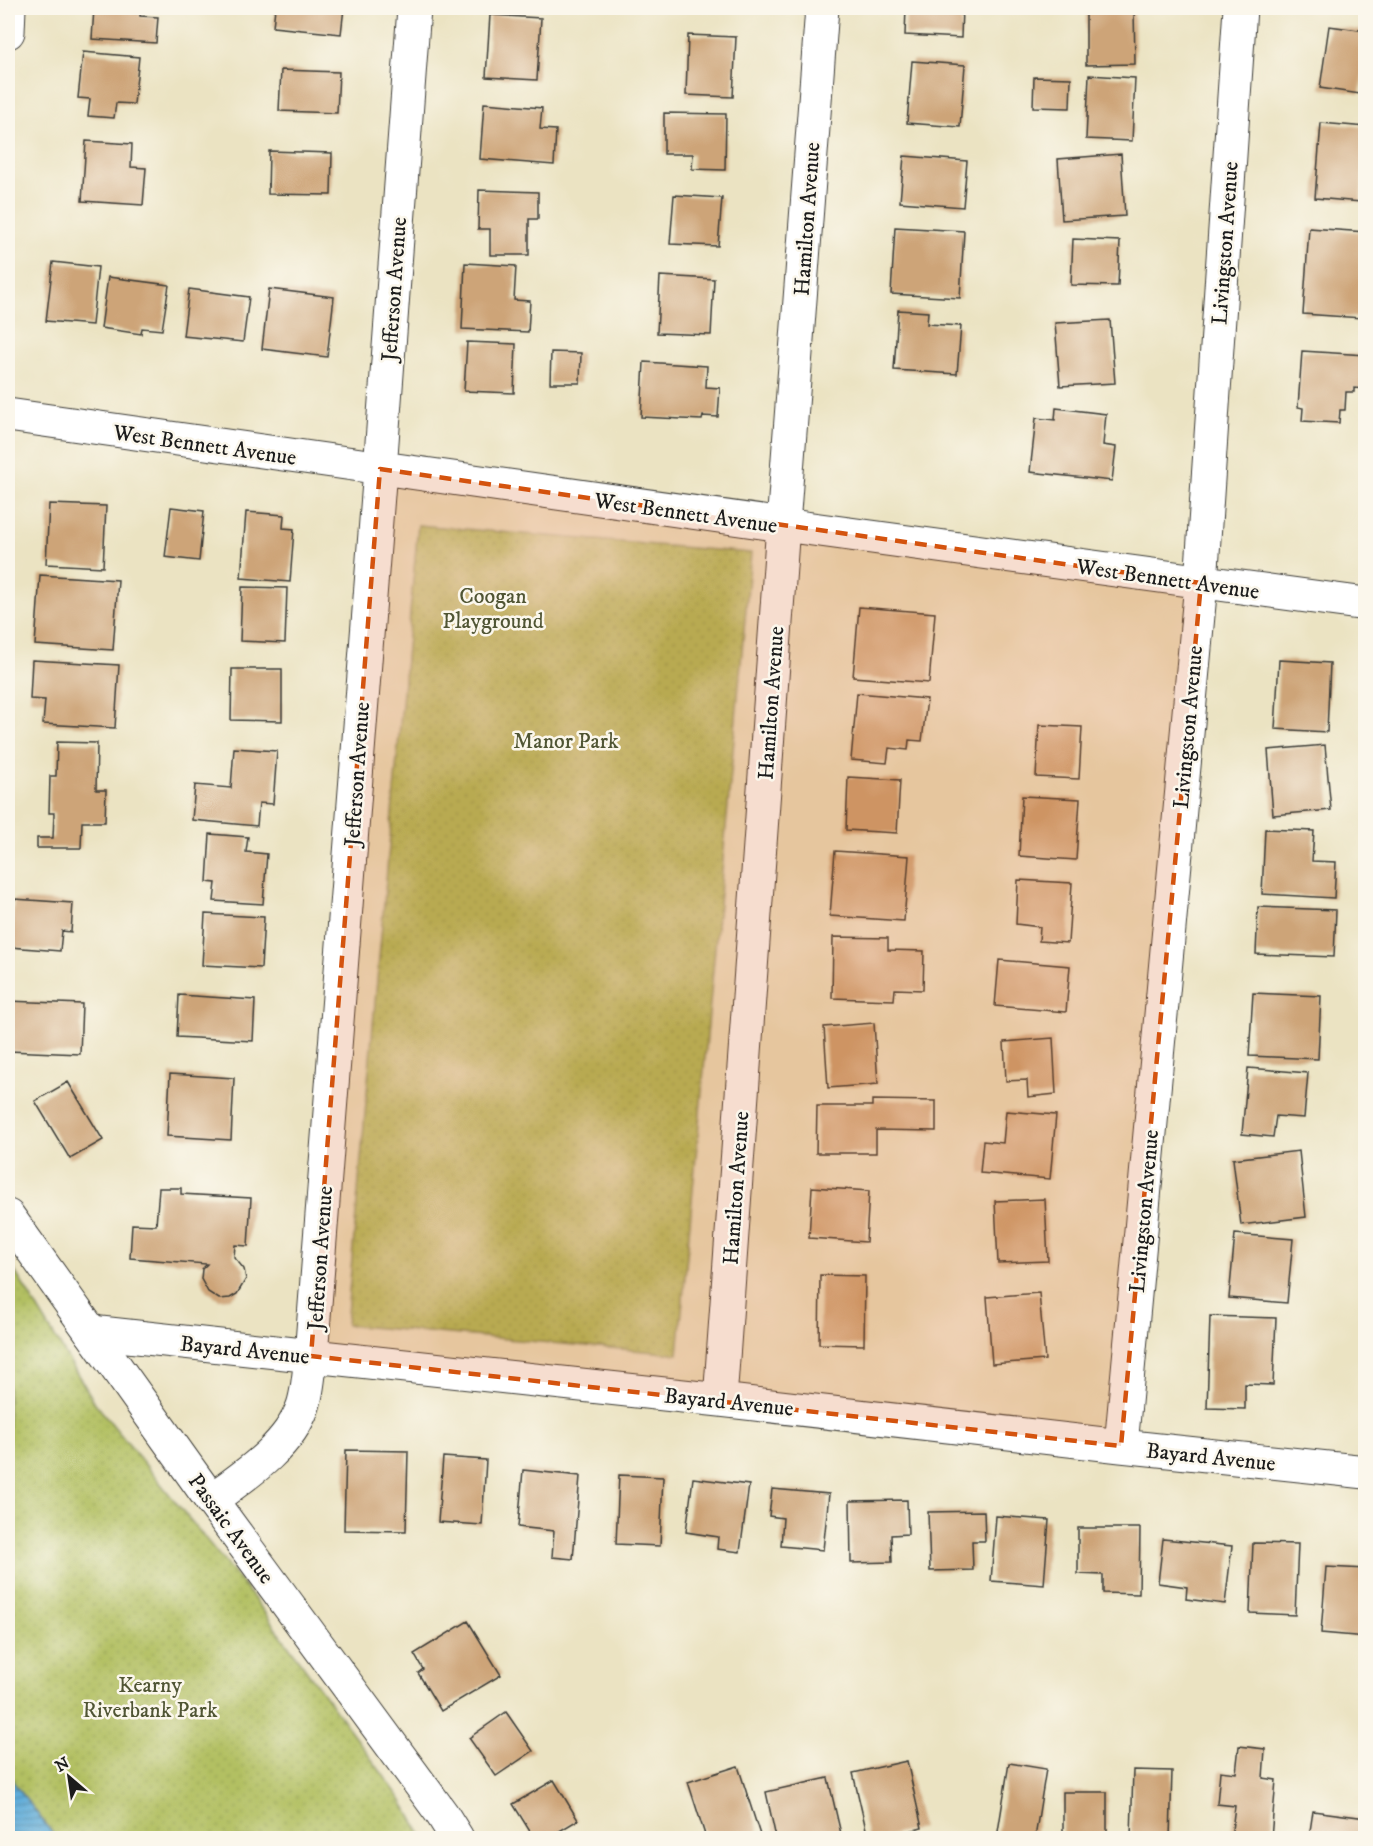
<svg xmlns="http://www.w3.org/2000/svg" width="1373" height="1846" viewBox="0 0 1373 1846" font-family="'IM FELL DW Pica',serif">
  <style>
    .park { fill: url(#park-dots); stroke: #676e3f; stroke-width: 1.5 }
    .water { fill: url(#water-rules); stroke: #3e647b; stroke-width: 1.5 }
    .building { fill: #cda478 }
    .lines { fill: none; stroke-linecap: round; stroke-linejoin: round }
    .minor-casing { stroke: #3b3a35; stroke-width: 35 }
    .major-casing { stroke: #3b3a35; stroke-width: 35 }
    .minor { stroke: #fff; stroke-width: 33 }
    .major { stroke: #fff; stroke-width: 33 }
    .marked { fill: #d4530e; fill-opacity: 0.2; stroke: #d4530e; stroke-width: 4.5; stroke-dasharray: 12 8; stroke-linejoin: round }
    .labels { text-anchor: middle; stroke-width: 5; stroke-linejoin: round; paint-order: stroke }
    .street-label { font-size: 22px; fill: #1c1c1c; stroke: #fbf7ec }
    .park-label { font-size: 22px; fill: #505534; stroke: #fbf7ec }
  </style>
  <defs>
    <pattern id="park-dots" width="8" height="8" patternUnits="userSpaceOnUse" patternTransform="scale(1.5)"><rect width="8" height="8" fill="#b2c062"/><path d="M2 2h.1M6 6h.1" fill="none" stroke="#98a454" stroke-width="1.8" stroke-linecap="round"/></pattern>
    <pattern id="water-rules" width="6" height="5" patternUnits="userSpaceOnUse" patternTransform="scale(1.5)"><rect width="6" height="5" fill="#61adda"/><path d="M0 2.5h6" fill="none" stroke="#4f8cb0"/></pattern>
  </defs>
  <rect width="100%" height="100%" fill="#fbf7ec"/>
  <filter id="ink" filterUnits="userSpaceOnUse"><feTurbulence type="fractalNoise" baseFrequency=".0167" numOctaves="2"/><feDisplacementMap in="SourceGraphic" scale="12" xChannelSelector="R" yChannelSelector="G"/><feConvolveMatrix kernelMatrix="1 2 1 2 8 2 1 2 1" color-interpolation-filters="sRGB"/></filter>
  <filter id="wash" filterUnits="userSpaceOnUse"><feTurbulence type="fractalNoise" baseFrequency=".008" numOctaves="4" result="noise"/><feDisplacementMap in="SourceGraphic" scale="24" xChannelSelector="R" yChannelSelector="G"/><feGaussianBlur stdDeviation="1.35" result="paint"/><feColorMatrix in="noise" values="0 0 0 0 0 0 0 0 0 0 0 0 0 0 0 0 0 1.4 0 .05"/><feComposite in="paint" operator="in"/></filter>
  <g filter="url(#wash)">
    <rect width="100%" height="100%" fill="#ebe3c2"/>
    <path class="park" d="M418 525 751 553 678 1354 346 1325Z
      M8 1260 95 1403 253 1597 400 1798 424 1838H56L8 1775Z"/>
    <path class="water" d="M8 1775 56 1838H8Z"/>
    <g id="blocks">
      <path class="building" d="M94 8H140V16L158 17 156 43 92 39Z
        M275 8H344L341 34 273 27Z
        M906 8H962L961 38 905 35Z
        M1086 8H1134L1135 64 1086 65Z
        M490 15 541 18 537 80 486 77Z
        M1329 26 1366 31V58L1360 94 1320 88Z
        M688 35 736 37 733 97 686 95Z
        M83 52 139 57 134 104 116 103 114 118 88 116 90 99 78 98Z
        M912 61 965 65 960 127 907 123Z
        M281 70 339 72 337 113 279 111Z
        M1089 75 1135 78 1132 141 1086 139Z
        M1034 77 1071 78 1070 108 1033 107Z
        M484 103 542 108 540 129 556 130 554 165 480 159Z
        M664 113 726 114 725 170 692 169 693 154H664Z
        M1321 123 1366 127 1361 202 1315 198Z
        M86 141 132 144 131 167 146 168 143 205 82 201Z
        M269 151 332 153 331 195 268 194Z
        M1121 154 1125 216 1062 220 1058 159Z
        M904 156 967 161 963 207 900 202Z
        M479 190 538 192V219H529V255H490V229H478Z
        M674 195 722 198 718 246 670 244Z
        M895 227 964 231 960 298 891 294Z
        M1309 228 1366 232V275L1362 318 1303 314Z
        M1073 239 1120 241 1118 286 1071 285Z
        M53 262 98 267 92 325 46 321Z
        M465 263 516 266 514 300 530 301 528 332 462 329Z
        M660 276 714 279 711 335 657 333Z
        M108 277 169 285 162 330 142 328 141 334 101 328Z
        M189 289 249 297 243 342 183 336Z
        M269 289 334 297 327 357 262 349Z
        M898 310 928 312 927 324 961 326 957 374 894 370Z
        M1110 320 1115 383 1060 386 1055 323Z
        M467 342 516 344 514 393 464 391Z
        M1302 351 1366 355V389L1354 388V392H1346L1345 410H1340L1339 423 1302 421 1303 408 1298 407Z
        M551 352 581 353 580 383H550Z
        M644 362 707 366 706 387 720 388 718 417 703 416 702 420 641 417Z
        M1056 408 1106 414 1103 445 1116 447 1112 481 1030 472 1036 418 1055 420Z
        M49 504 106 506 103 567 46 564Z
        M171 507 204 511 199 561 165 557Z
        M246 512 284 515 283 528 294 529 290 582 241 578Z
        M40 575 118 580 113 650 35 645Z
        M242 587 287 588 285 643 240 641Z
        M859 607 935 613 929 683 853 677Z
        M32 660 119 665 115 728 43 724 45 700 30 699Z
        M1279 660 1330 663 1327 732 1275 729Z
        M232 669H282V721L231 720Z
        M857 693 927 699 922 741 909 740 908 750 889 748 887 763 851 760Z
        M1039 725 1082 727 1079 779 1036 777Z
        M57 742 97 743 96 790H106L105 822H82L81 848H37V838H53L54 813H49L50 776H56Z
        M1325 745 1331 810 1273 815 1268 750Z
        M234 748 277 751 273 804 259 803 257 826 192 820 195 785 231 788Z
        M848 777 900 780 897 833 846 830Z
        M1022 796 1080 799 1076 860 1019 856Z
        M1265 829 1314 831 1312 861 1336 862 1334 898 1262 894Z
        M210 834 248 837 246 852 267 854 263 904 214 901 216 883 207 882Z
        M835 851 909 856 904 921 830 916Z
        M1018 880 1072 883 1068 943 1039 941 1040 927 1016 924Z
        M14 899 73 903 71 932 62 931 60 951 10 947Z
        M1258 907 1336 910 1334 957 1256 954Z
        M205 914 264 917 261 968 202 965Z
        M833 937 888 938V950L924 951 923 990 895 989 894 1000 832 998Z
        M999 960 1070 966 1066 1012 995 1006Z
        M1253 993 1321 996 1318 1059 1249 1056Z
        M179 995 255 1000 253 1041 177 1037Z
        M8 1001 82 1004 80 1054 8 1051Z
        M874 1023 878 1084 828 1088 824 1027Z
        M1053 1038 1056 1094 1028 1097 1027 1080 1006 1081 1004 1042Z
        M1248 1068 1308 1073 1304 1118 1276 1116 1273 1137 1242 1134Z
        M170 1074 234 1078 231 1140 167 1136Z
        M68 1082 103 1140 70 1159 35 1101Z
        M872 1100 936 1101V1131L876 1130V1153H816L817 1106H872Z
        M1006 1111 1056 1115 1050 1179 980 1173 983 1141 1003 1143Z
        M1299 1151 1306 1217 1241 1225 1233 1159Z
        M812 1187 869 1191 866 1242 809 1238Z
        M159 1188H181V1194L251 1198 248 1246 235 1245 234 1257 244 1269 246 1279 237 1294 230 1298 219 1299 208 1292 201 1279 202 1269 207 1264 130 1258 132 1224 156 1225Z
        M1045 1199 1048 1261 998 1263 995 1201Z
        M1235 1234 1293 1239 1287 1303 1229 1298Z
        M820 1275 865 1276 864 1345 819 1344Z
        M1039 1293 1045 1360 992 1364 987 1297Z
        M1210 1316 1276 1318 1273 1385 1245 1384V1409L1207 1408Z
        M346 1450 408 1451 406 1531 344 1530Z
        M443 1457 486 1460 482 1525 438 1522Z
        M523 1470 580 1476 573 1559 552 1557 554 1531 518 1527Z
        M619 1475 663 1477 660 1546 616 1544Z
        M693 1478 749 1485 740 1552 717 1549 718 1537 686 1532Z
        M772 1489 829 1494 823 1550 781 1546 783 1518 769 1516Z
        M907 1500 908 1534 891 1535 892 1562 851 1563 850 1501Z
        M984 1511 985 1541H972L973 1570 930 1571 928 1512Z
        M996 1516 1049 1520 1044 1585 991 1581Z
        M1078 1528H1140L1139 1594 1103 1593V1575L1078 1574Z
        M1163 1539 1232 1546 1225 1604 1186 1599 1187 1587 1158 1583Z
        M1253 1543 1298 1544 1295 1615 1250 1613Z
        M1326 1567 1366 1569V1637L1321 1633Z
        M468 1621 501 1675 441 1711 418 1673 423 1669 414 1654Z
        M506 1712 533 1751 496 1776 469 1738Z
        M1239 1746 1265 1749 1263 1778 1276 1780 1271 1838H1231L1235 1806 1217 1804 1220 1771 1236 1773Z
        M907 1761 922 1828 880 1838H868L853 1773Z
        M1009 1763 1046 1769 1035 1838H997Z
        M738 1766 761 1838H706L688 1782Z
        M1133 1770 1172 1771 1170 1838H1131Z
        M828 1778 842 1838H776L766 1792Z
        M554 1780 578 1820 548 1838H534L513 1804Z
        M1063 1792H1107V1838H1063Z
        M1313 1811 1366 1818 1365 1838H1309Z"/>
    </g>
  </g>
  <g filter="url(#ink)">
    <use href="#blocks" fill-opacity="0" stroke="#3b3a35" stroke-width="1.5"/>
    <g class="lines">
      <g class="minor-casing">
        <path id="minor" d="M8 32 9 8
          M8 415 783 525 1366 604
          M91 1332 720 1400 1121 1446 1366 1472
          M720 1400 783 525 822 8
          M1121 1446 1201 583 1240 8
          M211 1500C244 1476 289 1447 303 1406 308 1391 309 1372 311 1356L380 469 414 8"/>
      </g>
      <g class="major-casing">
        <path id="major" d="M8 1216 211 1500 442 1814 457 1838"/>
      </g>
      <use href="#minor" class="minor"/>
      <use href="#major" class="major"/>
    </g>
  </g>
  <path class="marked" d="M380 469 1201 583 1121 1446 311 1356Z"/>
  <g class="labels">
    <g class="street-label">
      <text transform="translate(806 219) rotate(-86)" y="8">Hamilton Avenue</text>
      <text transform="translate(1224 243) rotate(-86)" y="8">Livingston Avenue</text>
      <text transform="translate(393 289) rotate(-86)" y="8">Jefferson Avenue</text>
      <text transform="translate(205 444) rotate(8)" y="8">West Bennett Avenue</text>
      <text transform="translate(686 512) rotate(8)" y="8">West Bennett Avenue</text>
      <text transform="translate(1168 578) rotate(8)" y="8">West Bennett Avenue</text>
      <text transform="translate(770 703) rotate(-86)" y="8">Hamilton Avenue</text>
      <text transform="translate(1187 727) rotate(-85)" y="8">Livingston Avenue</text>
      <text transform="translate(356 774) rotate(-86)" y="8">Jefferson Avenue</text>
      <text transform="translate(735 1188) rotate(-86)" y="8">Hamilton Avenue</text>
      <text transform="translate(1143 1211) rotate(-85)" y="8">Livingston Avenue</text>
      <text transform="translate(319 1258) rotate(-86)" y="8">Jefferson Avenue</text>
      <text transform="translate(245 1349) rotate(6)" y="8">Bayard Avenue</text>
      <text transform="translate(729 1401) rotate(6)" y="8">Bayard Avenue</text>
      <text transform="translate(1211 1456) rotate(6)" y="8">Bayard Avenue</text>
      <text transform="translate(232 1528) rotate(54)" y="8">Passaic Avenue</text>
    </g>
    <g class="park-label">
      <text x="493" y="603">Coogan<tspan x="493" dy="25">Playground</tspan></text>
      <text x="566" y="748">Manor Park</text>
      <text x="150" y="1692">Kearny<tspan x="150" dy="25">Riverbank Park</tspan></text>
    </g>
  </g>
  <rect width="1373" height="1846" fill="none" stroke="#fbf7ec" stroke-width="30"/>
  <g transform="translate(69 1777) rotate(331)" stroke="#fbf7ec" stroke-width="4.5" paint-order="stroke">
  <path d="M0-4.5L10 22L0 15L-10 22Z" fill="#1c1c1c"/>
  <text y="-9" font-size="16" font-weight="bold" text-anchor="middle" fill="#1c1c1c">N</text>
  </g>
</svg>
